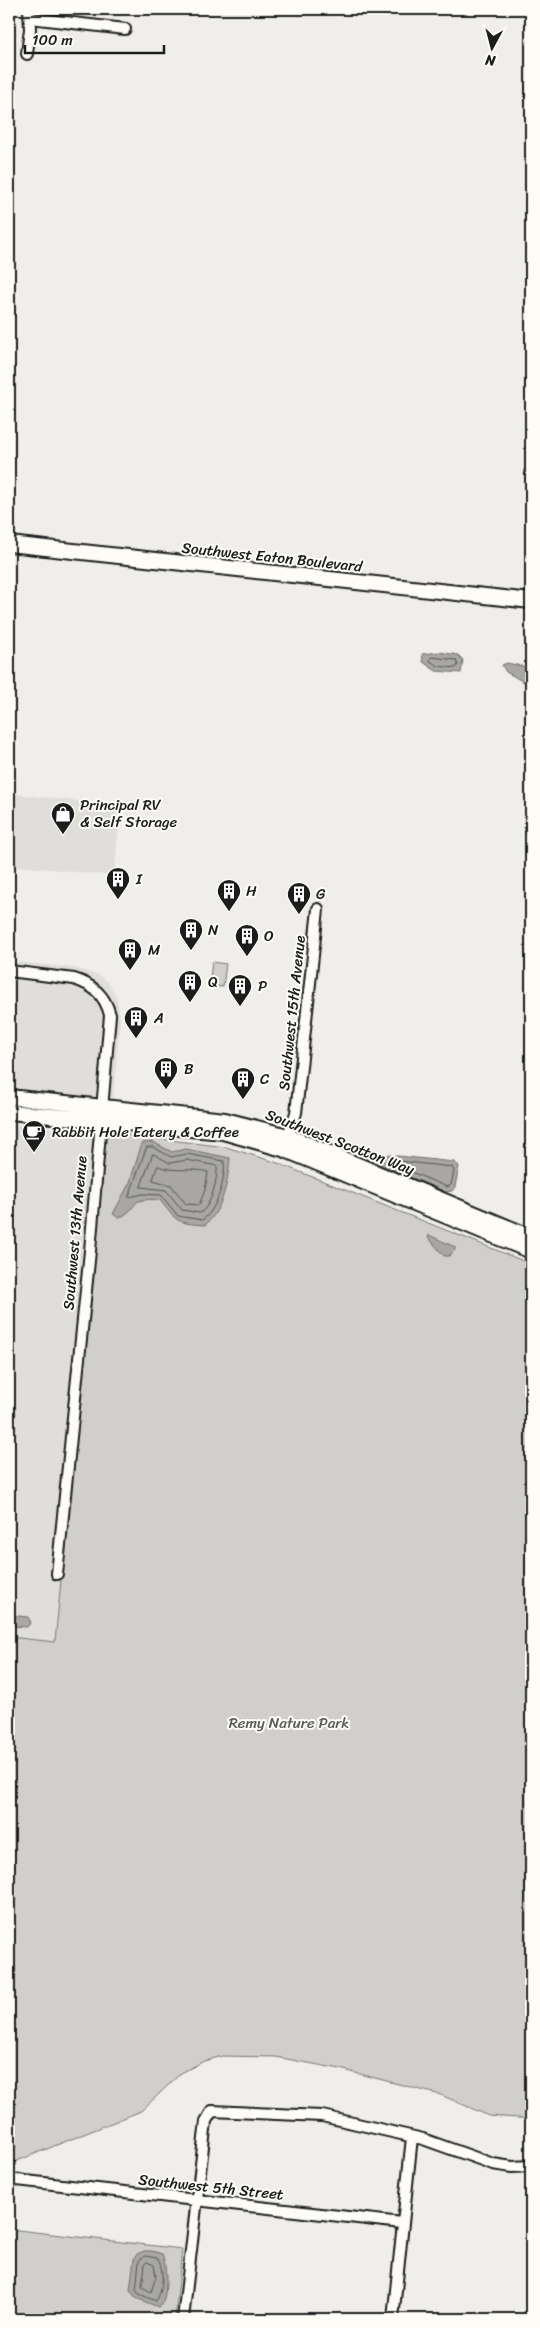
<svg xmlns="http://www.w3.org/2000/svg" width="540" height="2328" viewBox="0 0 540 2328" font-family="Sriracha,sans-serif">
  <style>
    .built { fill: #e0deda }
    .green { fill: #d0cfcc; stroke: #767674 }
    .water { fill: #a8a7a3; stroke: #706f6d }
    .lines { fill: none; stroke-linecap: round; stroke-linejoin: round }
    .shore { stroke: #545452; stroke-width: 1 }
    .street-casing { stroke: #1c1c1c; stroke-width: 14 }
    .secondary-casing { stroke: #1c1c1c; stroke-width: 18 }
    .street { stroke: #fdfcf7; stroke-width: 10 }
    .secondary { stroke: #fdfcf7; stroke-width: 14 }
    .labels { text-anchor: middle; stroke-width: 4; stroke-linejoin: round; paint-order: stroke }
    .street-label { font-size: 15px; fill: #1c1c1c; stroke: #fdfcf7 }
    .poi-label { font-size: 15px; fill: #1c1c1c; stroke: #fdfcf7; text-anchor: start }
    .park-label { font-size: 15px; fill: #5b5b5a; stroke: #fdfcf7 }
  </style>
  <rect width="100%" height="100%" fill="#f0eeea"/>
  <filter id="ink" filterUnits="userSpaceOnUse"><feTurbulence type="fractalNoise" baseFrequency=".02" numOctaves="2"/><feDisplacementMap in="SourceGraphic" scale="10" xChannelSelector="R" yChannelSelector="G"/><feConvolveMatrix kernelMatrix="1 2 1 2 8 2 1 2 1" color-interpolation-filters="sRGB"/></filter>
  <g filter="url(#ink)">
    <path class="built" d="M9 793 121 806 114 876 9 865Z
      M9 961 75 968 101 976 108 982 117 997 120 1020 113 1104 9 1092Z
      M9 1124 105 1132 55 1642 9 1637Z"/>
    <path class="green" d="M212 962 226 964 223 987 209 986Z
      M105 1132 226 1147 275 1162 531 1264V2119L489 2116 441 2095 340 2069 276 2057 222 2056 204 2061 181 2073 141 2111 17 2161 9 2167V1637L55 1642Z
      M9 2229 182 2249 175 2319H9Z"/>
    <path class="water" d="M439 652 458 655 463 660 461 673 436 671 423 662 422 654Z
      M507 663 531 668V686L506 672 502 665Z
      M153 1142 172 1152 186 1149 230 1158C228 1181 223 1210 205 1225 176 1223 177 1222 160 1200 126 1197 141 1208 119 1218L113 1214 130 1182 142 1143Z
      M361 1152 454 1162 459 1166 455 1187 452 1191 446 1192 360 1156Z
      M429 1235 455 1247V1250L449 1256H444L428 1237Z
      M9 1615 28 1617 31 1622 27 1627 9 1626Z
      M144 2251H152L162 2254C167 2265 169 2302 158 2307L136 2298 130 2290 134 2259 137 2254Z"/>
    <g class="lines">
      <path class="shore" d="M432 657 456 660 458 665 456 668 438 666 430 661Z
        M147 1147H153L171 1157 187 1154 224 1161C226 1178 217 1211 202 1220L178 1216 161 1195 143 1194 129 1197Z
        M153 1154 170 1163 187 1160 217 1166C218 1178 211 1207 200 1213L182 1210 166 1190 141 1187Z
        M398 1161 452 1167 454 1171 451 1185 447 1187 397 1166 396 1163Z
        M158 1166C174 1173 191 1167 208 1172L205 1190 199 1205 186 1204 171 1185 153 1180Z
        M145 2256 157 2258C165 2267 163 2291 156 2301L139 2294 136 2290 139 2261Z
        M147 2262 154 2265 156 2276 151 2292 142 2287 145 2264Z"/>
      <g class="street-casing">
        <path id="street" d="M30 18 125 29
          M27 54 30 29 29 9
          M9 971 74 979C93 985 105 995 110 1015L90 1251 57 1574
          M286 1141 296 1113 318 909
          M17 2180 402 2223
          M183 2319 206 2121 212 2111 322 2116 423 2139 493 2164 512 2167 531 2166
          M393 2319 412 2137"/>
      </g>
      <g class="secondary-casing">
        <path id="secondary" d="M9 544 531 601
          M9 1097 225 1120 288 1136 531 1237
          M9 1112 223 1132 283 1149 531 1251"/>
      </g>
      <use href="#street" class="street"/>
      <use href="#secondary" class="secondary"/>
    </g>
  </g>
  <defs>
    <g id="shop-pin" transform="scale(1.25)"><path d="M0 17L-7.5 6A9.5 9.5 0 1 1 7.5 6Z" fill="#1c1c1c" stroke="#fdfcf7"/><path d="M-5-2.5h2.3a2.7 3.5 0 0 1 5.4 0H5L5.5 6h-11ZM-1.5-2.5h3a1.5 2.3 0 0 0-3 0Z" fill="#fff"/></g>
    <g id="building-pin" transform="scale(1.25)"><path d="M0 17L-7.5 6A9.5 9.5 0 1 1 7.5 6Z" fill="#1c1c1c" stroke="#fdfcf7"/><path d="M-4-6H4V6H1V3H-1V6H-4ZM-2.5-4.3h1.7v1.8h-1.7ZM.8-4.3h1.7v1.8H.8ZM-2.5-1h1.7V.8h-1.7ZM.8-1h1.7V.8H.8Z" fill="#fff"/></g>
    <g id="cafe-pin" transform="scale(1.25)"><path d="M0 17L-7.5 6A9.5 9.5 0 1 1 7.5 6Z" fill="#1c1c1c" stroke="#fdfcf7"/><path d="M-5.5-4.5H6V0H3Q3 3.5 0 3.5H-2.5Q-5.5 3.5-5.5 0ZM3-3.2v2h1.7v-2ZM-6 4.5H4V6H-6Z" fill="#fff"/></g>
  </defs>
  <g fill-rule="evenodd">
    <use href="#shop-pin" x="63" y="814"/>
    <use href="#building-pin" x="118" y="879"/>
    <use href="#building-pin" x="229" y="891"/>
    <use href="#building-pin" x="299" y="894"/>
    <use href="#building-pin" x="191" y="930"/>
    <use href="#building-pin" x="247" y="936"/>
    <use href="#building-pin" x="130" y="950"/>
    <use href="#building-pin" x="190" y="982"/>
    <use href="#building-pin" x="240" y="986"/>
    <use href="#building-pin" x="136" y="1018"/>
    <use href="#building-pin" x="166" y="1069"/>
    <use href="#building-pin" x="243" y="1079"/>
    <use href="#cafe-pin" x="34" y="1132"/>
  </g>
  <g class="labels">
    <g class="street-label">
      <text transform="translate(272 557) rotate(6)" y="5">Southwest Eaton Boulevard</text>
      <text transform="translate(292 1013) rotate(-84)" y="5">Southwest 15th Avenue</text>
      <text transform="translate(340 1142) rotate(21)" y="5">Southwest Scotton Way</text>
      <text transform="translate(75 1233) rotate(-85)" y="5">Southwest 13th Avenue</text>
      <text transform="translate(211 2187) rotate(6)" y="5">Southwest 5th Street</text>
    </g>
    <g class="poi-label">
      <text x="80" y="810">Principal RV<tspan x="80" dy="17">&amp; Self Storage</tspan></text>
      <text x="136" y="884">I</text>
      <text x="246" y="896">H</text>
      <text x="316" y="899">G</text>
      <text x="208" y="935">N</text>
      <text x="264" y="941">O</text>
      <text x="148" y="955">M</text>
      <text x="208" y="987">Q</text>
      <text x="258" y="991">P</text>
      <text x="154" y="1023">A</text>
      <text x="184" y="1074">B</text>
      <text x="260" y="1084">C</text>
      <text x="52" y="1137">Rabbit Hole Eatery &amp; Coffee</text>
    </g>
    <g class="park-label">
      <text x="289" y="1728">Remy Nature Park</text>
    </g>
  </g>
  <rect width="540" height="2328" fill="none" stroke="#fdfcf7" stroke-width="30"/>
  <rect x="15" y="15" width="510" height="2298" fill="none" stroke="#1c1c1c" stroke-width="2" filter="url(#ink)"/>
  <g transform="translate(492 48) rotate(187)" stroke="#fdfcf7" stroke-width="4" paint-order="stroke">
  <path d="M0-4L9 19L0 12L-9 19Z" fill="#1c1c1c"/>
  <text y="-8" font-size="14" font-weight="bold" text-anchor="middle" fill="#1c1c1c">N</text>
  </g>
  <path d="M25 45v8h139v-8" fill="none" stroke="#1c1c1c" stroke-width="2.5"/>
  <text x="32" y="45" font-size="15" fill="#1c1c1c" stroke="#fdfcf7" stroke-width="4" paint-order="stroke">100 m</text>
</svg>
